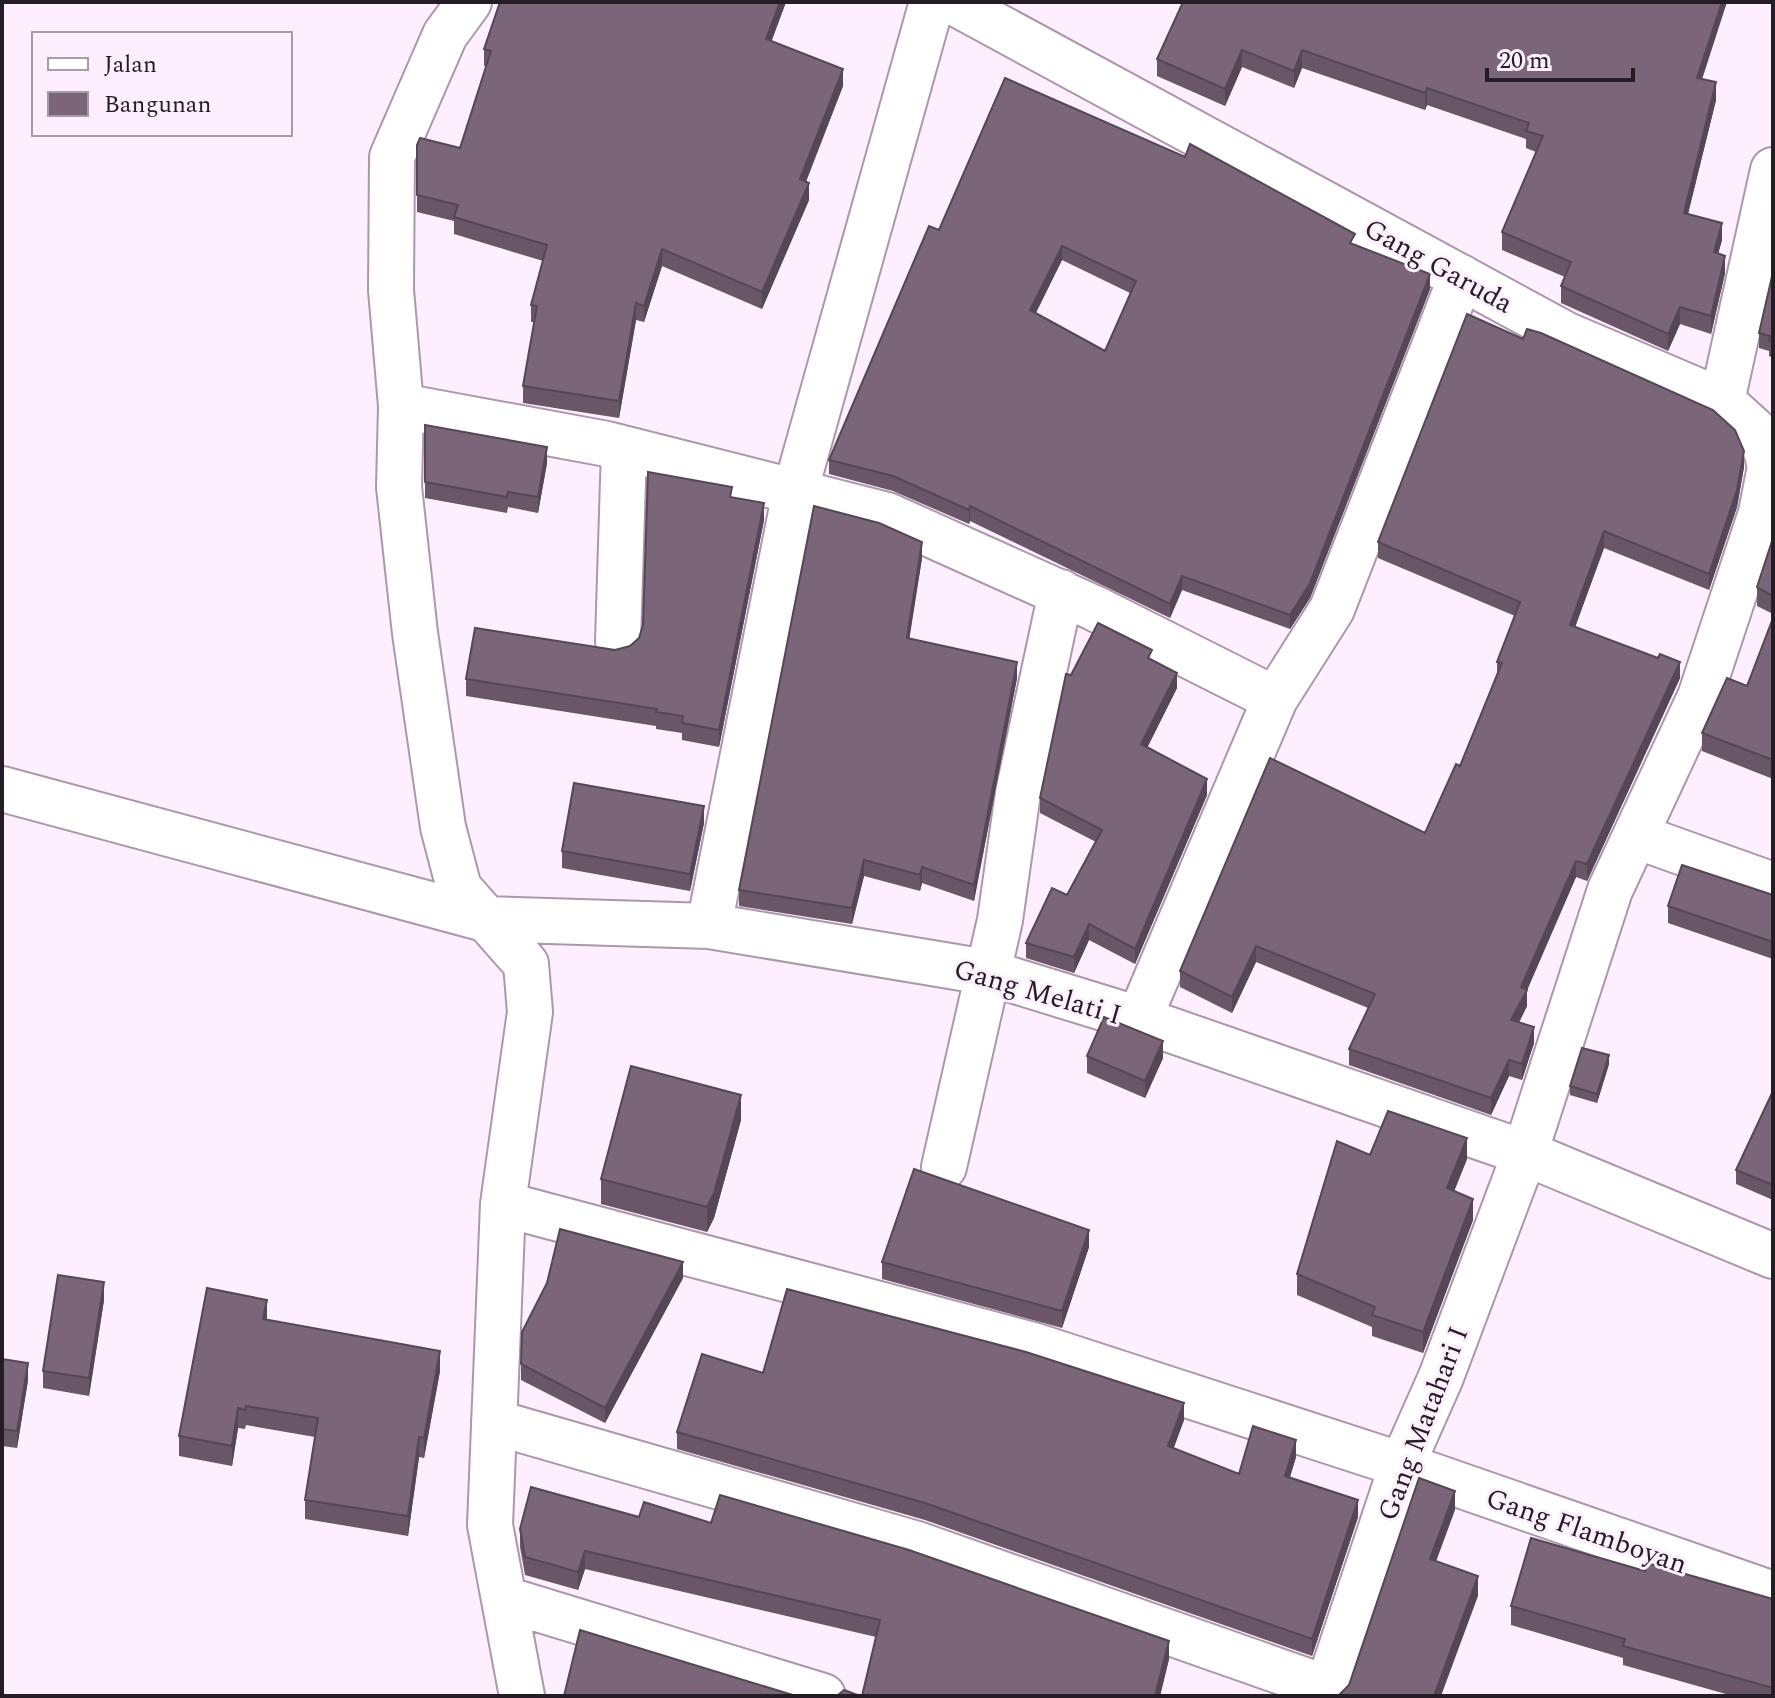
<svg xmlns="http://www.w3.org/2000/svg" width="1775" height="1698" viewBox="0 0 1775 1698" font-family="Spectral,serif">
  <style>
    .lines { fill: none; stroke-linecap: round; stroke-linejoin: round }
    .minor-casing { stroke: #ad97ad; stroke-width: 48 }
    .minor { stroke: #fff; stroke-width: 44 }
    .wall { fill: #695768; fill-rule: evenodd }
    .shaded-wall { fill: #554755 }
    .building { fill: #7a6579; stroke: #554755; stroke-width: 2; fill-rule: evenodd }
    .labels { text-anchor: middle; stroke-width: 6; stroke-linejoin: round; paint-order: stroke }
    .street-label { font-size: 28px; fill: #251d25; stroke: #fdeffd }
  </style>
  <rect width="100%" height="100%" fill="#fdeffd"/>
  <g class="lines">
    <g class="minor-casing">
      <path id="minor" d="M469 2 445 35 392 157 391 290 401 406 399 487 415 633 443 827 459 888 526 964 530 1012 503 1204 490 1525 522 1696
        M953 2 1567 335 1722 401 1773 170
        M401 406 607 444 887 515 1094 608 1275 699
        M618 641 624 449
        M2 789 485 919 709 926 986 972 1139 1019 1525 1153 1773 1256
        M1636 836 1773 885
        M709 926 795 492 932 2
        M1139 1019 1275 699 1332 609 1461 277
        M944 1167 1000 920 1018 793 1061 592
        M503 1204 1033 1345 1402 1465 1773 1594
        M494 1422 917 1544 1327 1688
        M505 1599 823 1696
        M1325 1696 1402 1465 1441 1377 1525 1153 1610 890 1700 697 1761 513 1770 467 1766 450 1755 431 1722 401"/>
    </g>
    <use href="#minor" class="minor"/>
  </g>
  <path class="wall" d="M500 2H786L771 42 843 86 806 182 809 200 762 309 662 266 644 322 636 320 619 418 523 403V386L534 322H531V305L543 261 454 234V221L417 212V145L460 148 486 66H484V49Z
    M1183 2 1703 79 1716 100 1688 214 1722 240 1718 253 1725 273 1711 334 1680 324 1668 351 1561 303V286L1565 277 1502 250V232L1536 152 1526 148V139L1427 105 1425 110 1302 68 1294 88 1242 67 1225 106 1157 76V59Z
    M939 230 1355 245 1430 289 1310 598 1290 629 1182 590 1170 618 970 521 969 524 893 491 829 474V460ZM1062 260 1130 293 1105 351 1036 313Z
    M1773 272V358L1769 356V351L1759 348V333Z
    M425 425 547 463 538 513 508 507 507 513 425 498Z
    M1744 467 1737 507 1709 590 1604 548 1575 627 1680 678 1587 881 1576 877 1527 990V1006L1519 1023 1534 1043 1522 1080 1509 1076 1491 1115 1349 1065V1049L1368 1008 1256 962 1232 1013 1180 987V971L1425 833 1460 766 1497 673V662L1515 616 1378 558V542Z
    M732 497 764 520 719 747 682 740V733L656 729V726L466 696V679L615 650 630 646 639 638Z
    M1773 538V614L1757 606V587Z
    M922 558 909 638 1017 678 974 901 922 883 920 891 864 876 852 924 739 906V890Z
    M1773 618V779L1702 751V733L1747 686Z
    M1152 660 1177 688 1147 748 1207 795 1135 964 1089 940 1074 973 1026 958V943L1067 895 1096 842 1040 813V798L1071 675Z
    M704 823 690 891 562 868V851Z
    M1773 895V959L1668 923V906Z
    M1087 1056 1163 1058 1145 1098 1087 1073Z
    M1609 1064 1597 1103 1570 1095V1086Z
    M1773 1091V1200L1736 1184V1170Z
    M741 1120 714 1218 707 1232 601 1204V1179Z
    M1370 1155 1467 1159 1454 1191 1473 1220 1423 1353 1372 1336V1327L1297 1295V1274Z
    M1089 1247 1062 1328 882 1279V1262Z
    M683 1278 605 1423 521 1380V1364Z
    M104 1300 89 1396 43 1388V1371Z
    M267 1320 440 1371 424 1458 419 1457 408 1536 305 1519V1500L315 1437 246 1425 245 1429 238 1428 232 1466 179 1456V1436Z
    M2 1359 28 1380 17 1448 2 1446Z
    M763 1373 1184 1420 1173 1448 1239 1474 1296 1457 1290 1477 1358 1517 1312 1656 925 1520 677 1449V1432Z
    M639 1517 711 1523 1169 1659 1160 1696H862L876 1637 585 1569 578 1590 525 1575 520 1547V1529Z
    M1645 1571 1773 1599V1696H1733L1623 1665V1658L1511 1625V1606Z"/>
  <path class="shaded-wall" d="M780 2H786L766 56V39Z
    M1722 2H1727L1697 95V78Z
    M1242 50V67L1225 106V89Z
    M1302 50V68L1294 88V71Z
    M843 69V86L800 196V179Z
    M1716 82V100L1684 230V213Z
    M1427 88V105L1425 110V93Z
    M809 183V200L762 309V292Z
    M1722 223V240L1714 269V252Z
    M1062 246V260L1030 324V310Z
    M662 249V266L644 322V306Z
    M1725 256V273L1711 334V316Z
    M1430 274V289L1310 598 1290 629V615Z
    M636 303V320L619 418V401Z
    M1680 307V324L1668 351V334Z
    M547 447V463L538 513V497Z
    M1744 451V467L1737 507 1709 590V574Z
    M764 503V520L719 747V730Z
    M970 506V521L969 524V510Z
    M1604 531V548L1570 641V625Z
    M922 542V558L907 654V638Z
    M1182 576V590L1170 618V604Z
    M1017 662V678L974 901V885Z
    M1680 662V678L1587 881V864Z
    M1177 673V688L1141 760V744Z
    M1207 779V795L1135 964V949Z
    M704 806V823L690 891V874Z
    M864 860V876L852 924V908Z
    M1576 861V877L1525 995 1527 990V1006L1511 1037V1020L1521 987Z
    M922 867V883L920 891V875Z
    M1089 924V940L1074 973V957Z
    M1256 946V962L1232 1013V997Z
    M1534 1027V1043L1522 1080V1064Z
    M1163 1041V1058L1145 1098V1081Z
    M1609 1055V1064L1597 1103V1094Z
    M1509 1060V1076L1491 1115V1098Z
    M741 1095V1120L714 1218 707 1232V1207Z
    M1467 1138V1159L1447 1209V1188Z
    M1473 1199V1220L1423 1353V1332Z
    M1089 1230V1247L1062 1328V1311Z
    M683 1262V1278L605 1423V1408Z
    M104 1282V1300L89 1396V1378Z
    M267 1300V1320L263 1319Z
    M440 1351V1371L424 1458V1438Z
    M28 1363V1380L17 1448V1431Z
    M1184 1403V1420L1168 1464V1446Z
    M238 1408V1428L232 1466V1446Z
    M419 1437V1457L408 1536V1516Z
    M1296 1440V1457L1285 1493V1476Z
    M1455 1491V1510L1430 1578V1559Z
    M1358 1500V1517L1312 1656V1639Z
    M585 1551V1569L578 1590V1572Z
    M1478 1576V1596L1441 1696H1434Z
    M1169 1641V1659L1160 1696H1155Z"/>
  <path class="building" d="M500 2H780L766 39 843 69 800 179 809 183 762 292 662 249 644 306 636 303 619 401 523 386 537 306 531 305 547 245 454 217 458 205 417 195V145L420 138 460 148 491 51 484 49Z
    M1183 2H1722L1697 78 1716 82 1684 213 1722 223 1714 252 1725 256 1711 316 1680 307 1668 334 1561 286 1571 262 1502 232 1543 136 1526 131 1529 123 1427 88 1425 93 1302 50 1294 71 1242 50 1225 89 1157 59Z
    M1005 78 1185 157 1190 144 1355 234 1350 243 1430 274 1310 583 1290 615 1182 576 1170 604 970 506 969 510 893 476 829 460 929 226 939 230ZM1062 246 1136 281 1105 351 1030 310Z
    M1773 272V342L1769 341 1770 336 1759 333Z
    M1467 314 1523 339 1527 329 1541 333 1713 410 1735 430 1744 451 1737 490 1709 574 1604 531 1570 625 1658 658 1660 654 1680 662 1587 864 1576 861 1521 987 1527 990 1511 1020 1534 1027 1522 1064 1509 1060 1491 1098 1349 1049 1375 994 1256 946 1232 997 1180 971 1270 758 1425 833 1456 764 1460 766 1502 663 1497 662 1520 602 1378 542Z
    M425 425 547 447 538 497 508 492 507 497 425 482Z
    M648 472 732 487 730 497 764 503 719 730 682 723 683 716 656 712 657 709 466 679 475 628 615 650 630 646 639 638 643 625Z
    M814 506 879 523 922 542 907 638 1017 662 974 885 922 867 920 875 864 860 852 908 739 890Z
    M1773 538V596L1757 587Z
    M1773 618V760L1702 733 1727 678 1747 686Z
    M1098 623 1152 650 1148 658 1177 673 1141 744 1207 779 1135 949 1089 924 1074 957 1026 943 1052 888 1067 895 1102 830 1040 798 1066 674 1071 675Z
    M574 783 704 806 690 874 562 851Z
    M1682 865 1773 895V942L1668 906Z
    M1104 1017 1163 1041 1145 1081 1087 1056Z
    M1582 1048 1609 1055 1597 1094 1570 1086Z
    M631 1066 741 1095 714 1193 707 1207 601 1179Z
    M1773 1091V1185L1736 1170Z
    M1388 1111 1467 1138 1447 1188 1473 1199 1423 1332 1372 1315 1375 1307 1297 1274 1337 1141 1370 1155Z
    M914 1169 1089 1230 1062 1311 882 1262Z
    M560 1229 683 1262 605 1408 521 1364 522 1332 547 1283Z
    M58 1275 104 1282 89 1378 43 1371Z
    M207 1288 267 1300 263 1319 440 1351 424 1438 419 1437 408 1516 305 1500 318 1418 246 1406 245 1410 238 1408 232 1446 179 1436Z
    M787 1289 1026 1352 1184 1403 1168 1446 1239 1474 1253 1426 1296 1440 1285 1476 1358 1500 1312 1639 925 1503 677 1432 702 1354 763 1373Z
    M2 1359 28 1363 17 1431 2 1429Z
    M1419 1478 1455 1491 1430 1559 1478 1576 1434 1696H1338L1349 1685Z
    M531 1487 639 1517 644 1502 711 1523 720 1495 909 1550 1169 1641 1155 1696H862L880 1620 585 1551 578 1572 525 1557 520 1529Z
    M1531 1538 1645 1571 1647 1563 1773 1599V1688L1623 1646 1625 1639 1511 1606Z
    M580 1630 796 1696H564Z
    M844 1690 860 1696H837Z"/>
  <g class="labels">
    <g class="street-label">
      <text transform="translate(1439 265) rotate(29)" y="10">Gang Garuda</text>
      <text transform="translate(1038 991) rotate(16)" y="10">Gang Melati I</text>
      <text transform="translate(1422 1423) rotate(-69)" y="10">Gang Matahari I</text>
      <text transform="translate(1587 1530) rotate(19)" y="10">Gang Flamboyan</text>
    </g>
  </g>
  <rect width="1775" height="1698" fill="none" stroke="#251d25" stroke-width="8"/>
  <rect x="32" y="32" width="260" height="104" fill="#fdeffd" stroke="#a79ba7" stroke-width="2"/>
  <rect x="48" y="58" width="40" height="12" fill="#ffffff" stroke="#a79ba7" stroke-width="2"/>
  <text x="104" y="72" font-size="24" fill="#251d25">Jalan</text>
  <rect x="48" y="92" width="40" height="24" fill="#7a6579" stroke="#a79ba7" stroke-width="2"/>
  <text x="104" y="112" font-size="24" fill="#251d25">Bangunan</text>
  <path d="M1487 68v12h146v-12" fill="none" stroke="#251d25" stroke-width="4"/>
  <text x="1499" y="68" font-size="24" fill="#251d25" stroke="#fdeffd" stroke-width="6" paint-order="stroke">20 m</text>
</svg>
